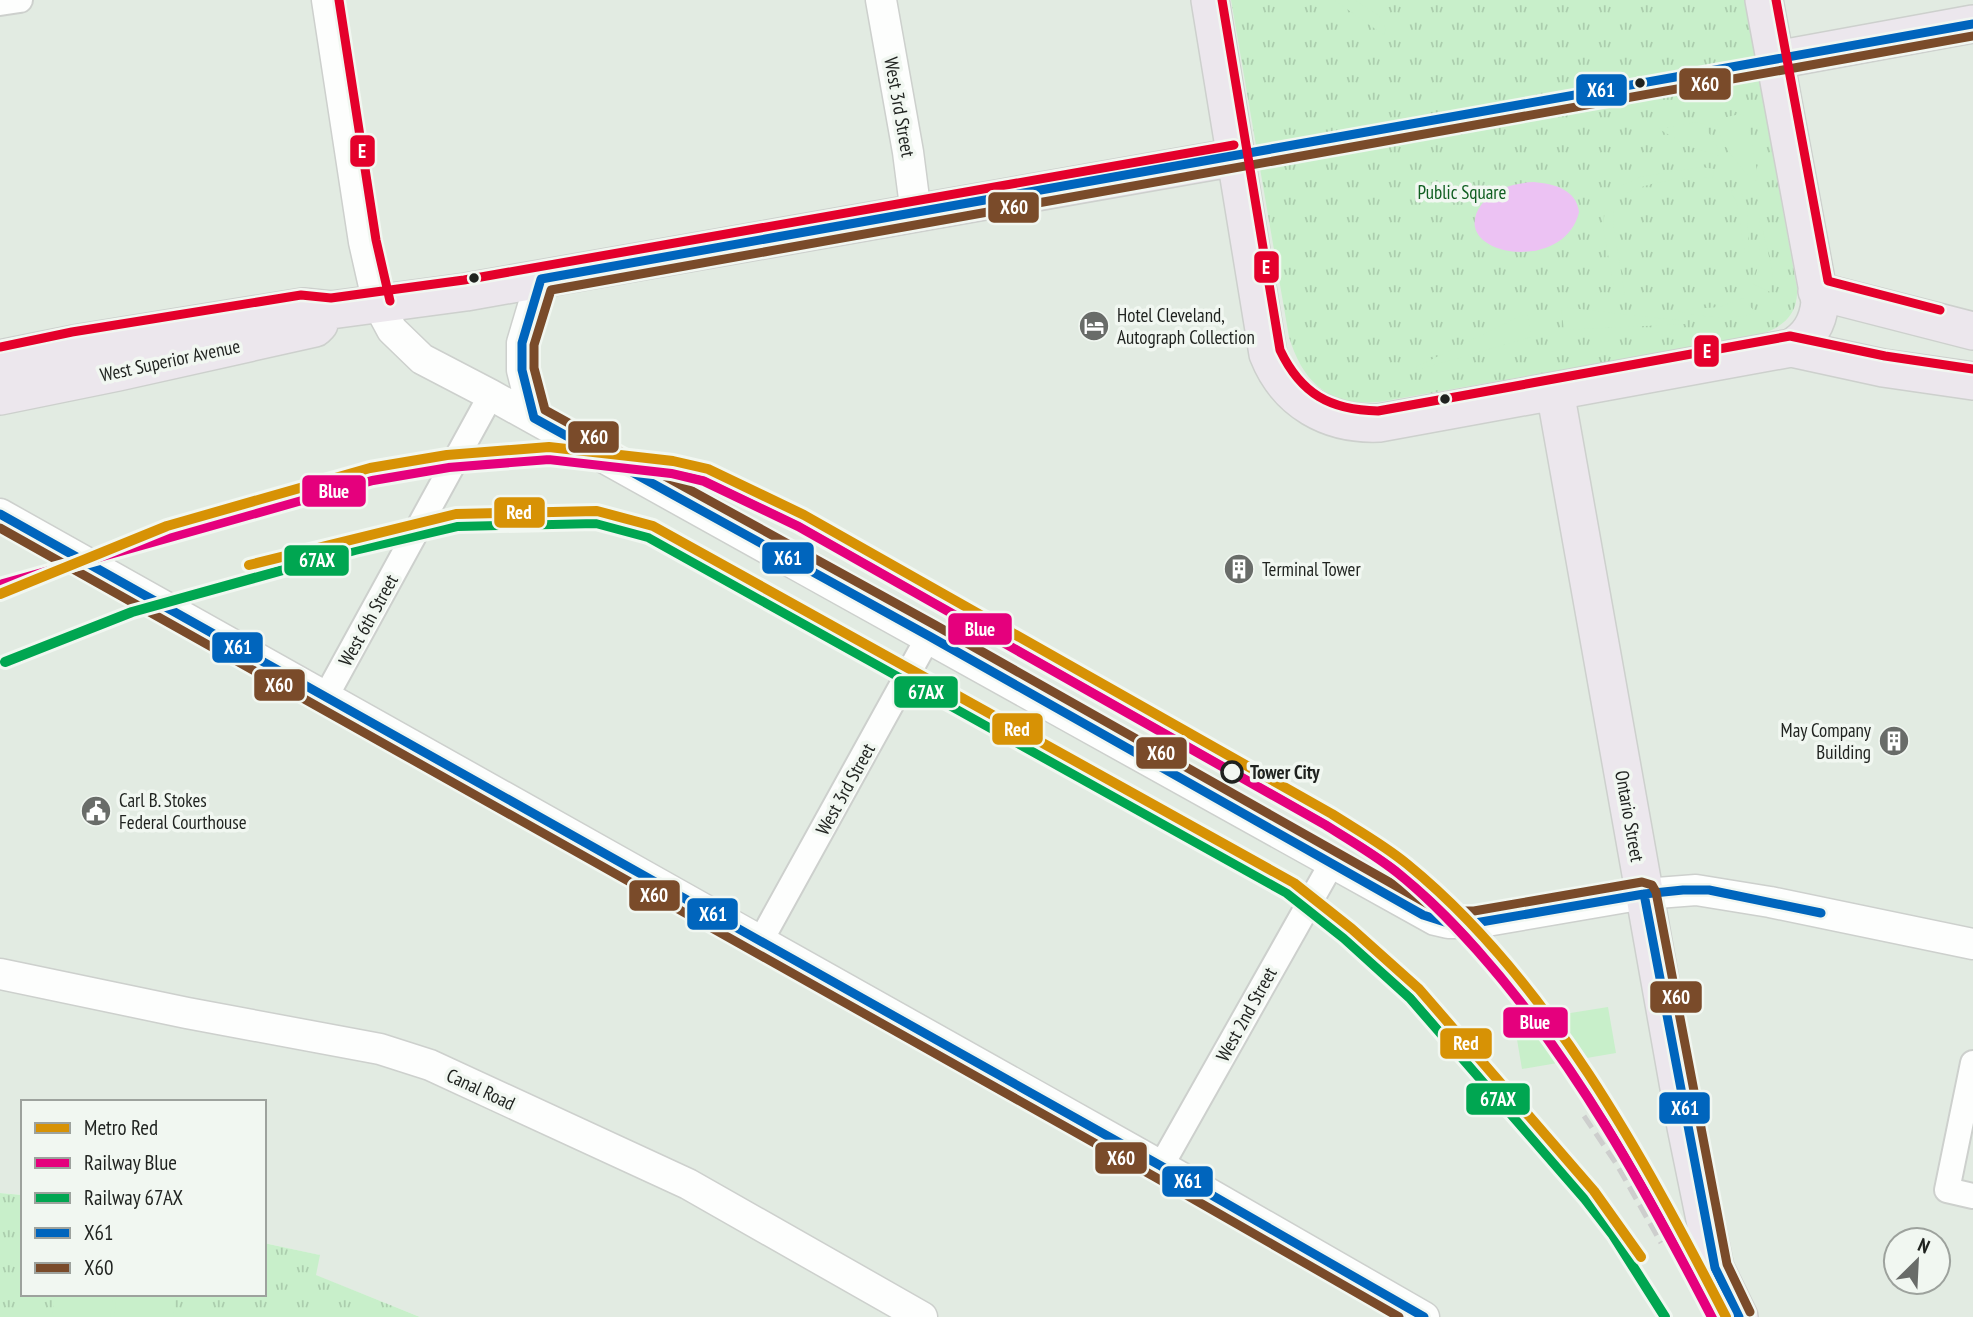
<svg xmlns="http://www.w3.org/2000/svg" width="1973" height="1317" viewBox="0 0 1973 1317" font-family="'PT Sans Narrow',sans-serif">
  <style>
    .built { fill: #e2ebe2; fill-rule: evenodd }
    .grass { fill: url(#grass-tufts) }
    .garden { fill: #c8efca }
    .water { fill: #ecc2f3 }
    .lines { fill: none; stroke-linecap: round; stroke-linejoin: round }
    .minor-casing { stroke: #cdd0cd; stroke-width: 28 }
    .tertiary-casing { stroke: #cdd0cd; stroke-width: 33 }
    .primary-casing { stroke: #cdd0cd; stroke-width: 40 }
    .minor { stroke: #fdfefd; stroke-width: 24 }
    .tertiary { stroke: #fdfefd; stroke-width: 30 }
    .primary { stroke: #ece7ed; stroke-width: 37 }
    .rail { stroke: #cdcecd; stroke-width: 5; stroke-dasharray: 14 7; stroke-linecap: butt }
    .bus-1-casing { stroke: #f1f7f1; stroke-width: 14 }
    .bus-2-casing { stroke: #f1f7f1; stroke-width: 14 }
    .bus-3-casing { stroke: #f1f7f1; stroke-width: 14 }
    .bus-1 { stroke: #0065bd; stroke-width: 9 }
    .bus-2 { stroke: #7a4b2a; stroke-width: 9 }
    .bus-3 { stroke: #e4002b; stroke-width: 9 }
    .rail-1-casing { stroke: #f1f7f1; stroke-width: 16 }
    .rail-2-casing { stroke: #f1f7f1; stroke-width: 16 }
    .rail-1 { stroke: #e5007d; stroke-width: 10 }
    .rail-2 { stroke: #00a651; stroke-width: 10 }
    .metro-1-casing { stroke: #f1f7f1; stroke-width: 16 }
    .metro-1 { stroke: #d79205; stroke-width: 10 }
    .bus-dot { fill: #1f221f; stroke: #f1f7f1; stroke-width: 2.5 }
    .stop-dot { fill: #f1f7f1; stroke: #1f221f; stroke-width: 3.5 }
    .labels { text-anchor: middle; stroke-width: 7; stroke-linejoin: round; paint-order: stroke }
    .street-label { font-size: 19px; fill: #1f221f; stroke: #f1f7f1 }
    .park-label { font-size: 19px; fill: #105f21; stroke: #f1f7f1 }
    .poi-label { font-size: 19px; fill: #1f221f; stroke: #f1f7f1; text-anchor: start }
    .stop-label { font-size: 19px; font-weight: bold; fill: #1f221f; stroke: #f1f7f1; text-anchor: start }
    .line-badge { stroke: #f1f7f1; stroke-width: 2.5 }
    .badge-label { font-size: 19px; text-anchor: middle; font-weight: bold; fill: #fff }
  </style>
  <defs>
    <pattern id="grass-tufts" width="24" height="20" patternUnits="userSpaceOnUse" patternTransform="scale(1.75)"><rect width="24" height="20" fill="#c8efca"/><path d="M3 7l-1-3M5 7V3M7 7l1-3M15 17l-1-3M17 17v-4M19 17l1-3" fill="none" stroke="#abcdad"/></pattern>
  </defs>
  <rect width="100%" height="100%" fill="#f2f6f2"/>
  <path class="built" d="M0 0H1973V1317H420L315 1275 319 1255 264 1243V1102H23V1195L0 1193ZM1896 1240H1938V1282H1896Z"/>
  <path class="grass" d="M1231 0H1745L1797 288C1799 322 1772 333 1744 338L1379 402C1329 406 1303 383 1289 337Z
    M0 1193 23 1195V1294H264V1243L320 1255 316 1275 420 1317H0Z"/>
  <path class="garden" d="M1334 0H1355L1378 15 1386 28 1384 35Z
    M1740 114 1746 116 1748 120 1758 177 1757 181 1752 180C1739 164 1715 140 1718 119Z
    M1695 122 1704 124 1719 151V156L1688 146 1659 129Z
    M1701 167 1715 169 1712 179C1694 174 1644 183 1628 193L1621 186 1640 177Z
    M1739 185 1747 209 1749 254H1745L1737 204 1731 191Z
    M1605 209 1614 212 1613 225 1625 295 1614 287 1603 227Z
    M1759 215 1773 273 1770 292 1753 284 1760 260Z
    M1743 298 1755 312C1740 322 1691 316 1675 310L1720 307Z
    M1561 307 1685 321V324L1564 330Z
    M1527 313 1531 337 1417 370 1416 367Z
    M1608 1007 1616 1053 1522 1069 1514 1022Z
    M55 1294H114L110 1317H52Z
    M117 1294H176L173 1317H114Z"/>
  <path class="water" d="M1534 182C1554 184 1576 189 1579 212 1564 276 1446 255 1481 205 1494 188 1514 183 1534 182Z"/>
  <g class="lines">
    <g class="minor-casing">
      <path id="minor" d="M0 3 20 0
        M325 698 491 395
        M760 942 929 636
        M1973 1063 1947 1190 1973 1196
        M1161 1166 1332 863"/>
    </g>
    <g class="tertiary-casing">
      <path id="tertiary" d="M327 0 364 242 378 304 392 330 422 359 491 395 1435 920 1448 923H1475L1644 894 1696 890 1770 902 1973 944
        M881 0 908 152 916 214
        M534 418 522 370V343L541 279
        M0 514 1161 1166 1424 1317
        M0 974 187 1013 380 1049 430 1065 688 1184 922 1317"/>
    </g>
    <g class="primary-casing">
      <path id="primary" d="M1210 0 1268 354C1287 402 1329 425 1379 423L1791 348 1883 368 1973 381
        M1764 0 1820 302C1818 323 1809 338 1791 348
        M1775 60 1973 24
        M1817 291 1973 331
        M0 359 74 344 303 307 331 310 466 292 1236 157
        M1555 391 1686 1127 1715 1268 1739 1317
        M0 396 118 372 315 328 319 324"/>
    </g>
    <use href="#minor" class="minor"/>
    <use href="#tertiary" class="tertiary"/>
    <use href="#primary" class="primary"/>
    <path class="rail" d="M1584 1116 1617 1165 1661 1243"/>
    <g class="bus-1-casing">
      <path id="bus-1" d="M0 514 1161 1166 1424 1317
        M1644 894 1715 1268 1739 1317
        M1821 913 1709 890H1683L1644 894 1475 923H1448L1423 915 929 636 534 418 522 370V343L541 279 1973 24"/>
    </g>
    <g class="bus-2-casing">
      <path id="bus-2" d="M0 528 1155 1177 1399 1317
        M1750 1312 1727 1264 1656 892 1652 885 1642 882 1474 911H1450L1428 904 935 625 545 410 534 368V345L551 290 1973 36"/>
    </g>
    <g class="bus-3-casing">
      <path id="bus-3" d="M339 0 376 240 390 301
        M1222 0 1280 350C1301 394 1330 410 1378 411L1790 336 1885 356 1973 369
        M1776 0 1828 281 1940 310
        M0 347 72 332 301 295 331 298 464 280 1234 145"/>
    </g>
    <use href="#bus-1" class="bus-1"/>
    <use href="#bus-2" class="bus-2"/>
    <use href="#bus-3" class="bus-3"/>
    <g class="rail-1-casing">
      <path id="rail-1" d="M3 584 373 480 449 467 549 459 671 473 704 481 798 526 1326 825C1350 840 1374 854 1397 872 1426 895 1452 922 1477 950 1574 1059 1645 1188 1712 1317"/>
    </g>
    <g class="rail-2-casing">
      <path id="rail-2" d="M5 662 132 612 355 550 458 526 596 523 648 537 1287 893 1344 938 1410 998 1585 1199 1613 1235 1665 1317"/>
    </g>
    <use href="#rail-1" class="rail-1"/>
    <use href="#rail-2" class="rail-2"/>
    <g class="metro-1-casing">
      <path id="metro-1" d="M249 565 456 514 597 511 653 526 1294 883 1352 929 1419 989 1594 1191 1641 1257
        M0 594 167 526 370 468 447 455 549 447 673 461 708 469 804 515 1332 814C1357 830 1384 845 1407 864 1548 979 1644 1158 1726 1317"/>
    </g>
    <use href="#metro-1" class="metro-1"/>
  </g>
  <defs>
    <g id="hotel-disc" transform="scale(1.575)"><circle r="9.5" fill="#696c69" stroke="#f1f7f1"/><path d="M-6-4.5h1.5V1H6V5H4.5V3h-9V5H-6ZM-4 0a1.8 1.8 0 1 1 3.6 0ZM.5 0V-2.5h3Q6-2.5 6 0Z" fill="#fff"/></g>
    <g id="building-disc" transform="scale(1.575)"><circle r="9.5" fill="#696c69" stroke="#f1f7f1"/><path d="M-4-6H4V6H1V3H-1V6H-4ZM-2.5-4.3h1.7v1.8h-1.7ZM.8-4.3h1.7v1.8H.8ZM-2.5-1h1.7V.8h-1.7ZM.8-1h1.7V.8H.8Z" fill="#fff"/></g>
    <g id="civic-disc" transform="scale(1.575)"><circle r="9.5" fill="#696c69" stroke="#f1f7f1"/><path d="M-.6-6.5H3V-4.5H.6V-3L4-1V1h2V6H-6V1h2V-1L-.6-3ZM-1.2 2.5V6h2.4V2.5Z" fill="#fff"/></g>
  </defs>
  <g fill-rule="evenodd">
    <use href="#hotel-disc" x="1094" y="326"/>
    <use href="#building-disc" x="1239" y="569"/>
    <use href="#building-disc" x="1894" y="741"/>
    <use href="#civic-disc" x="96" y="811"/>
  </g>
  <g class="bus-dot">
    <circle cx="1640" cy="83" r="6"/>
    <circle cx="474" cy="278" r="6"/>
    <circle cx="1445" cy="399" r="6"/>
  </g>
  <circle class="stop-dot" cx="1232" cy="772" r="10"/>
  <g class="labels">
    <g class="street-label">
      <text transform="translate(900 107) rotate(80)" y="7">West 3rd Street</text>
      <text transform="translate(170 360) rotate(-12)" y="7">West Superior Avenue</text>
      <text transform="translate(368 620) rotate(-61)" y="7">West 6th Street</text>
      <text transform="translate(845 789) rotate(-61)" y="7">West 3rd Street</text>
      <text transform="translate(1630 816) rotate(80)" y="7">Ontario Street</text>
      <text transform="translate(1246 1014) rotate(-61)" y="7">West 2nd Street</text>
      <text transform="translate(481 1089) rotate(25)" y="7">Canal Road</text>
    </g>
    <g class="park-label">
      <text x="1462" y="199">Public Square</text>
    </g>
    <g class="poi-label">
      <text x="1117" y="322">Hotel Cleveland,<tspan x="1117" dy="22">Autograph Collection</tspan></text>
      <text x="1262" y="576">Terminal Tower</text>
      <text x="1871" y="737" text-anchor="end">May Company<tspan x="1871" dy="22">Building</tspan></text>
      <text x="119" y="807">Carl B. Stokes<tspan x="119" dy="22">Federal Courthouse</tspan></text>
    </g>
    <g class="stop-label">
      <text x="1250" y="779">Tower City</text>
    </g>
  </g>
  <g class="line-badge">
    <rect x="1678" y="67" width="54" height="34" rx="7" fill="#7a4b2a"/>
    <rect x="1575" y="73" width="53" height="34" rx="7" fill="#0065bd"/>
    <rect x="349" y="134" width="27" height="34" rx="7" fill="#e4002b"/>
    <rect x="987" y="191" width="53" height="33" rx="7" fill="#7a4b2a"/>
    <rect x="1253" y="250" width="27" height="34" rx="7" fill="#e4002b"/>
    <rect x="1693" y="334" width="27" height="34" rx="7" fill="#e4002b"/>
    <rect x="567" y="420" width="53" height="34" rx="7" fill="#7a4b2a"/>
    <rect x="301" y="474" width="66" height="34" rx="7" fill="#e5007d"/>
    <rect x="493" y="496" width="53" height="33" rx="7" fill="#d79205"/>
    <rect x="761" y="541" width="54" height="34" rx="7" fill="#0065bd"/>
    <rect x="283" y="544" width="67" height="33" rx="7" fill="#00a651"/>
    <rect x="947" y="612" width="66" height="34" rx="7" fill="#e5007d"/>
    <rect x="211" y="631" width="53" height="33" rx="7" fill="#0065bd"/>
    <rect x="253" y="668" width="53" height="34" rx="7" fill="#7a4b2a"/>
    <rect x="893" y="675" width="66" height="34" rx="7" fill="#00a651"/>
    <rect x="991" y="712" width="53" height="34" rx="7" fill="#d79205"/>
    <rect x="1135" y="736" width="53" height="34" rx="7" fill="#7a4b2a"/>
    <rect x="628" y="879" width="53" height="33" rx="7" fill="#7a4b2a"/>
    <rect x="686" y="897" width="53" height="34" rx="7" fill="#0065bd"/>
    <rect x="1649" y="980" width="54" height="34" rx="7" fill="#7a4b2a"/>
    <rect x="1502" y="1006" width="67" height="33" rx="7" fill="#e5007d"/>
    <rect x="1439" y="1027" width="54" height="33" rx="7" fill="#d79205"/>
    <rect x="1465" y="1082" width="66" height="34" rx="7" fill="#00a651"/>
    <rect x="1658" y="1091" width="53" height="34" rx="7" fill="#0065bd"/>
    <rect x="1094" y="1141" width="54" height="34" rx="7" fill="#7a4b2a"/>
    <rect x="1161" y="1165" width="53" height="33" rx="7" fill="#0065bd"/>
  </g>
  <g class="badge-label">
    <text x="1705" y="91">X60</text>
    <text x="1601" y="97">X61</text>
    <text x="362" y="158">E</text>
    <text x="1014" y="214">X60</text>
    <text x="1266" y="274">E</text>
    <text x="1707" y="358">E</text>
    <text x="594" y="444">X60</text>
    <text x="334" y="498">Blue</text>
    <text x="519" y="519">Red</text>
    <text x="788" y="565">X61</text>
    <text x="317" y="567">67AX</text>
    <text x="980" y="636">Blue</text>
    <text x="238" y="654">X61</text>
    <text x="279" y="692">X60</text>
    <text x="926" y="699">67AX</text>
    <text x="1017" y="736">Red</text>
    <text x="1161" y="760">X60</text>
    <text x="654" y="902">X60</text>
    <text x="713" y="921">X61</text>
    <text x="1676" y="1004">X60</text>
    <text x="1535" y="1029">Blue</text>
    <text x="1466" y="1050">Red</text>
    <text x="1498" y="1106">67AX</text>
    <text x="1685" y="1115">X61</text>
    <text x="1121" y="1165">X60</text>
    <text x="1188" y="1188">X61</text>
  </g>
  <rect x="21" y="1100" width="245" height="196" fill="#f1f7f1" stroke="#9da29d" stroke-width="2"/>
  <rect x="35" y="1123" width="35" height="10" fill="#d79205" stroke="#9da29d" stroke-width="2"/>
  <text x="84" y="1135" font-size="21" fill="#1f221f">Metro Red</text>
  <rect x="35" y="1158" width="35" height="10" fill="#e5007d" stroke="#9da29d" stroke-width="2"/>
  <text x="84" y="1170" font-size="21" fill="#1f221f">Railway Blue</text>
  <rect x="35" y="1193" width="35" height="10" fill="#00a651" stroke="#9da29d" stroke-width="2"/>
  <text x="84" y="1205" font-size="21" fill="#1f221f">Railway 67AX</text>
  <rect x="35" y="1228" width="35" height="10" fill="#0065bd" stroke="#9da29d" stroke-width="2"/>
  <text x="84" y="1240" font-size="21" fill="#1f221f">X61</text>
  <rect x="35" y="1263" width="35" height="10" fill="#7a4b2a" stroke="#9da29d" stroke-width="2"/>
  <text x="84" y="1275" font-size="21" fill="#1f221f">X60</text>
  <g transform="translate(1917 1261) rotate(24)"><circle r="33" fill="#f1f7f1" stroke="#9da29d" stroke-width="2"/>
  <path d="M0-5L12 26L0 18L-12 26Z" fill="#696c69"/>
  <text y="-10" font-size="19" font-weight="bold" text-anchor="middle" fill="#1f221f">N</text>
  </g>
</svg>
